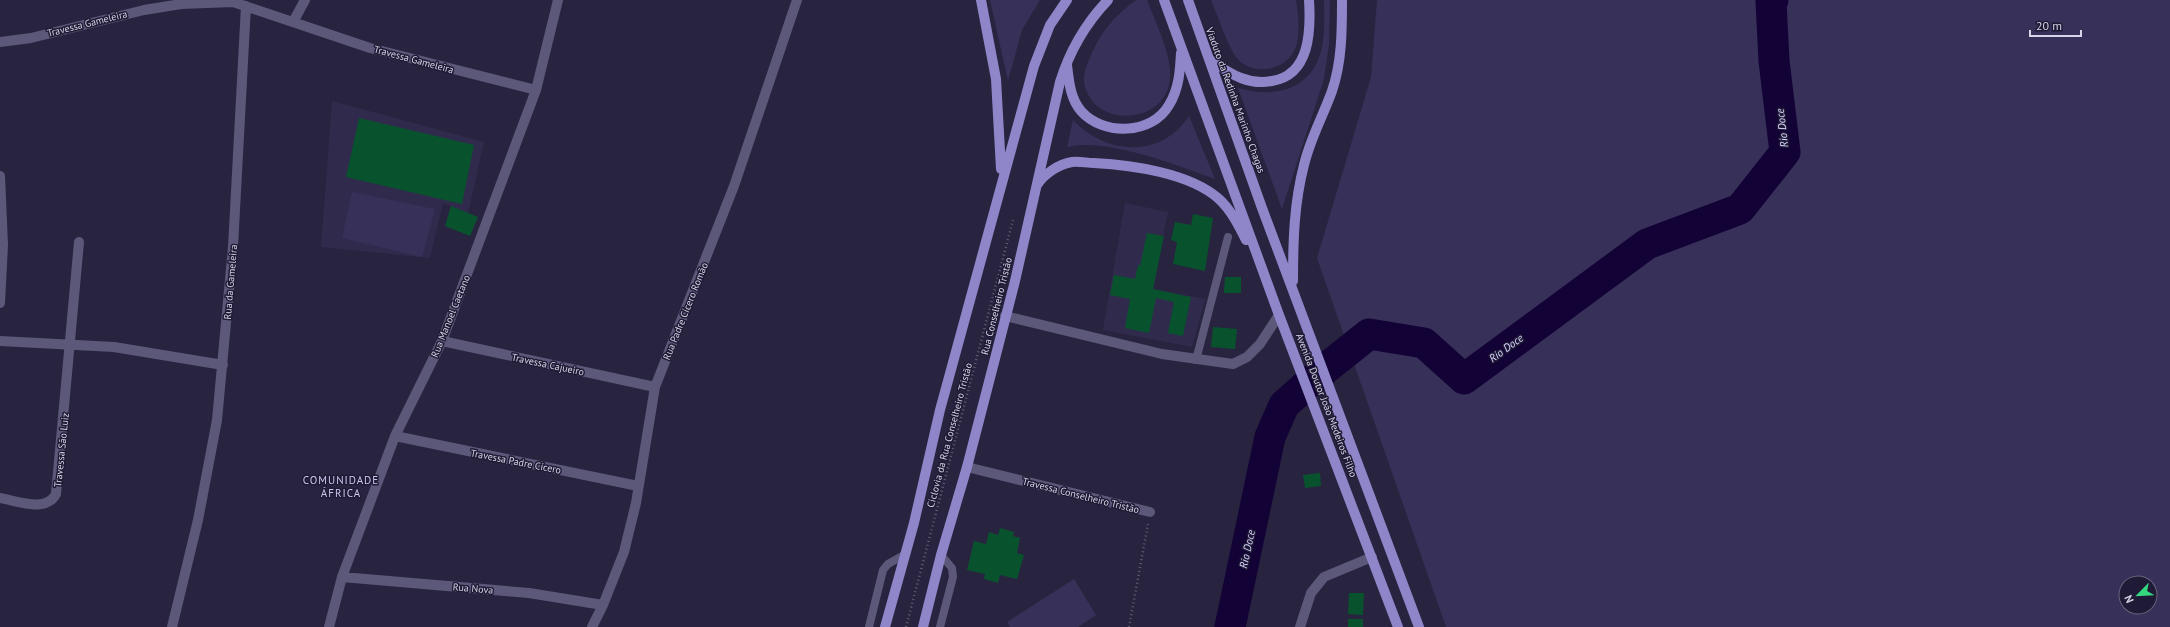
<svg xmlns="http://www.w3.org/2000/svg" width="2170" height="627" viewBox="0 0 2170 627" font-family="'PT Sans',sans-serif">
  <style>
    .built { fill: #302b4c }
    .green { fill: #373059; fill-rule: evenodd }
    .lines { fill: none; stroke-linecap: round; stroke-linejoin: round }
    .river { stroke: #130236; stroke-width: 31 }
    .building { fill: #08532e }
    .path { stroke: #625f77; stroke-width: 2.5; stroke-dasharray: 1 3; stroke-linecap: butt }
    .service { stroke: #5c5879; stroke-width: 8 }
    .minor { stroke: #5c5879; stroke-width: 10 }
    .primary { stroke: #8f86c9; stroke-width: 10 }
    .labels { text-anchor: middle; stroke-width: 3; stroke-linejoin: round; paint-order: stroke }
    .street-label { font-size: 10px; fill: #d6d4e6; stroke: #1f1a35 }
    .water-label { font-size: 11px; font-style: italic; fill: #d7d3fe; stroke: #1f1a35 }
    .neighbourhood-label { font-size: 11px; letter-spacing: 1px; fill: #cdc9ed; stroke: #1f1a35 }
  </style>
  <rect width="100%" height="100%" fill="#28243f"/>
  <path class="built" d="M332 101 484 142 468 213 443 203 430 258 321 247Z
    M1125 203 1168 212 1153 289 1205 299 1192 347 1103 330Z"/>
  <path class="green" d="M990 0H1040L1022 30 1008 81Z
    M1136 0H1147C1155 22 1168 46 1170 70 1175 125 1092 132 1084 82 1083 73 1088 62 1092 53 1101 31 1117 14 1136 0Z
    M1211 0H1296C1298 14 1301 36 1295 49 1286 71 1251 77 1236 57 1228 46 1217 14 1211 0Z
    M1324 0H1330L1329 44 1324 79 1282 209 1238 88C1279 100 1318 87 1323 40 1325 27 1324 13 1324 0Z
    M1377 0H2170V627H1446L1317 258 1371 77ZM2126 583H2150V607H2126Z
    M1189 116 1215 179C1177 165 1106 137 1067 147L1073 120C1106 155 1161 159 1189 116Z
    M352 192 435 209 422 257 342 238Z
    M1074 579 1096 615 1078 627H1010L1007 622Z"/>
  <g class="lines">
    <path class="river" d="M1230 627 1270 437 1284 405 1320 373 1369 334 1424 343 1464 379 1647 244 1740 209 1785 152 1774 61 1771 2 1773 0"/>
  </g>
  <path class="building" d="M359 118 474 145 462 204 346 177Z
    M451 206 478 217 470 236 445 226Z
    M1193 214 1213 218 1205 271 1173 264 1177 242 1171 240 1175 222 1191 225Z
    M1147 233 1164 236 1153 289 1191 297 1183 336 1168 333 1174 302 1156 298 1149 333 1125 328 1130 299 1110 295 1114 275 1135 279 1138 265 1140 266Z
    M1225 277H1241V293H1224Z
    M1213 327 1237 329 1235 349 1211 347Z
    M1320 473 1321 486 1305 488 1303 475Z
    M1000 528 1014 532 1013 536 1020 538 1017 553 1024 555 1017 579 1000 575 998 583 984 579 985 574 967 570 974 541 986 544 989 532 998 535Z
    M1349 593H1364L1363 615 1348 614Z
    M1348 619H1363V627H1348Z"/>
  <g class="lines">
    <path class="path" d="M906 627 1013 220
      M1129 627 1148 524"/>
    <path class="service" d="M1196 360 1228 237
      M869 627 883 570 888 564 904 555
      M940 627 953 577 952 568 941 555"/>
    <path class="minor" d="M293 22 305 0
      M0 42 31 38 144 10 181 4 233 2 370 48 536 90
      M0 176 3 245 0 303
      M1005 316 1162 354 1233 364 1247 357 1260 344 1279 315
      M0 341 114 347 223 365
      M442 341 655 387
      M395 436 638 486
      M967 467 1150 512
      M0 498C18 501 46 513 56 494L79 242
      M342 577 529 593 603 605
      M172 627 198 520 217 420 233 247 246 6
      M329 627 342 577 395 436 442 341 536 90 558 0
      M592 627 603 605 624 552 636 503 655 387 734 186 797 0
      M1300 627 1311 593 1324 577 1372 557"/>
    <path class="primary" d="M981 0 996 79 1001 169
      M1164 0 1279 315 1398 627
      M1188 0 1262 208 1419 627
      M1209 59C1219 66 1230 74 1241 78 1251 82 1262 83 1272 81 1310 75 1311 31 1309 0
      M1067 65C1069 81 1070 98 1081 111 1103 136 1152 135 1169 105 1179 89 1180 71 1181 53
      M1037 185C1044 174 1059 164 1072 162 1079 161 1087 163 1094 163 1132 165 1190 173 1219 199 1231 210 1239 226 1246 240
      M1293 281C1293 242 1294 203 1304 165 1310 139 1323 116 1332 91 1342 62 1342 30 1342 0
      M885 627 914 523 940 410 1034 66 1050 25 1067 0
      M923 627 941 555 967 467 1015 281 1060 82C1070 50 1085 24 1108 0"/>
  </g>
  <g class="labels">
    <g class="street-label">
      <text transform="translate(87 23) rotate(-14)" y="4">Travessa Gameleira</text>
      <text transform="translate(414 59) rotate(15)" y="4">Travessa Gameleira</text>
      <text transform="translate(1236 100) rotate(70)" y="4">Viaduto da Redinha Marinho Chagas</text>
      <text transform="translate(230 282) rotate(-85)" y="4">Rua da Gameleira</text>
      <text transform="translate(996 306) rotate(-76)" y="4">Rua Conselheiro Tristão</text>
      <text transform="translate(685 311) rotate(-68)" y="4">Rua Padre Cícero Romão</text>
      <text transform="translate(450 316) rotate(-68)" y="4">Rua Manoel Caetano</text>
      <text transform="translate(548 364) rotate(12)" y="4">Travessa Cajueiro</text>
      <text transform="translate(1327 405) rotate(69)" y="4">Avenida Doutor João Medeiros Filho</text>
      <text transform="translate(949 435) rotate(-75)" y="4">Ciclovia da Rua Conselheiro Tristão</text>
      <text transform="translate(61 450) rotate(-84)" y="4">Travessa São Luiz</text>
      <text transform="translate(516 461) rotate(11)" y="4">Travessa Padre Cícero</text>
      <text transform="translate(1081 495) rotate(14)" y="4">Travessa Conselheiro Tristão</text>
      <text transform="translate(473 588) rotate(5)" y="4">Rua Nova</text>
    </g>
    <g class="water-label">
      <text transform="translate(1782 128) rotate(-97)" y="4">Rio Doce</text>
      <text transform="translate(1506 348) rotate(-36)" y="4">Rio Doce</text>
      <text transform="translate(1247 549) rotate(-78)" y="4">Rio Doce</text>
    </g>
    <g class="neighbourhood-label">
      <text x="341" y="484">COMUNIDADE<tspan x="341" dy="13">ÁFRICA</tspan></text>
    </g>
  </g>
  <g transform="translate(2138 595) rotate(246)"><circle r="19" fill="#1f1a35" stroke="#68647c"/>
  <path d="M0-3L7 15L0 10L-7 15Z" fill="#34d881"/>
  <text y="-6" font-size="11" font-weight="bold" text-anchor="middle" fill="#d6d4e6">N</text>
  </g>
  <path d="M2030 30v6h51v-6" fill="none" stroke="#d6d4e6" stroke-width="2"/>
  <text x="2036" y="30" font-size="12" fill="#d6d4e6" stroke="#1f1a35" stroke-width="3" paint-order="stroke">20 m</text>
</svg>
